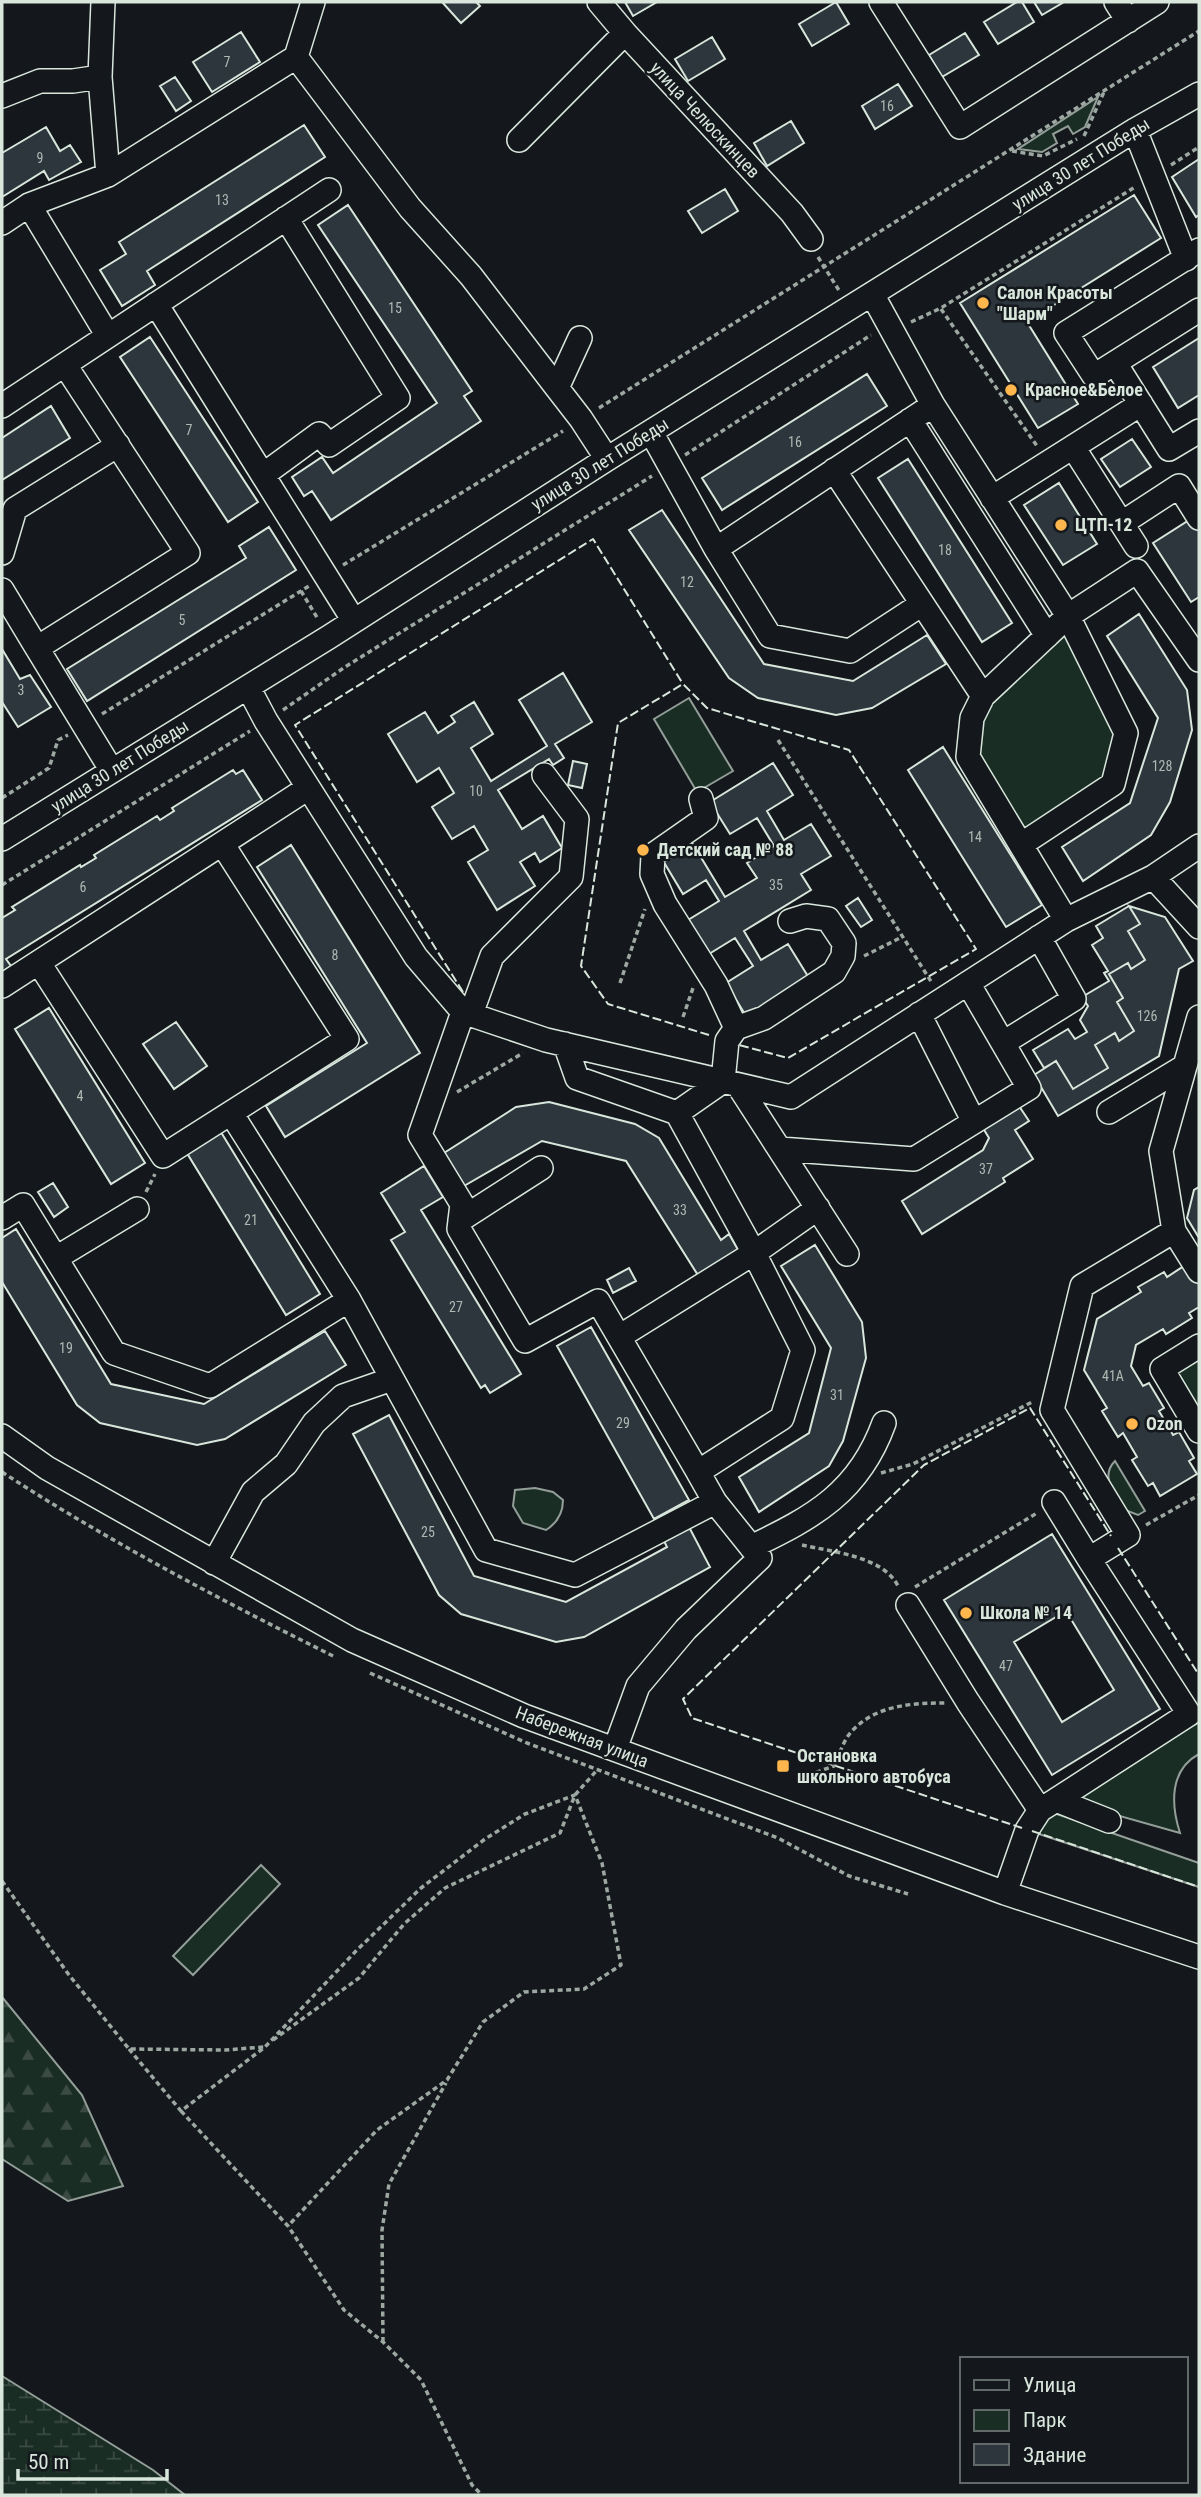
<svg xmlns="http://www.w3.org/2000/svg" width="1201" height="2497" viewBox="0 0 1201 2497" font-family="'Roboto Condensed',sans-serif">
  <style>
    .green { fill: #1a2d24; stroke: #939e99; stroke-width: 2 }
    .forest { fill: url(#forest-firs); stroke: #939e99; stroke-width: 2 }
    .wetland { fill: url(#wetland-marsh); stroke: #939e99; stroke-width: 2 }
    .building { fill: #2c363c; stroke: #d8e6dc; stroke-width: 2; fill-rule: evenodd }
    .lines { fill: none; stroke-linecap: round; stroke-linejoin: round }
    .minor-casing { stroke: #d8e6dc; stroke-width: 26 }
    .path { stroke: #9da8a2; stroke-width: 3.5; stroke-dasharray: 5 3.5; stroke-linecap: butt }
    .minor { stroke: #14181c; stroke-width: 23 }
    .fence { stroke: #d8e6dc; stroke-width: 2; stroke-dasharray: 9 3.5; stroke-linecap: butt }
    .poi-dot { fill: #ffb74d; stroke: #14181c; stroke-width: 2.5 }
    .labels { text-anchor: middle; stroke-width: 5; stroke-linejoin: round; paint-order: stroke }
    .number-label { font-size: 14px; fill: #adbab4 }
    .street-label { font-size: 18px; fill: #d8e6dc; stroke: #14181c }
    .poi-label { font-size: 18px; font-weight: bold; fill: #d8e6dc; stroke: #14181c; text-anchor: start }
  </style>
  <defs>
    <pattern id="forest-firs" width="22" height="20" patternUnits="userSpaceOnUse" patternTransform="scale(1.75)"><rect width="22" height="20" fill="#1a2d24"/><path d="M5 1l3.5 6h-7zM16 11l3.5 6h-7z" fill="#3b4b43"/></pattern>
    <pattern id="wetland-marsh" width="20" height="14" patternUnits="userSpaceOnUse" patternTransform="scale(1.75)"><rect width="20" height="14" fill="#1a2d24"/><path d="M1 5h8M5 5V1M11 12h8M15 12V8" fill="none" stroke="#3b4b43"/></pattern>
  </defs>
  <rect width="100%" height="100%" fill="#14181c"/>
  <path class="green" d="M1098 97 1085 127 1073 134 1068 126 1053 134 1057 143 1042 152 1018 149Z
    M1068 616 1126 733 1113 784 1022 844 969 757 972 718Z
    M689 698 733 771 697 792 654 719Z
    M1199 1346V1431L1162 1369Z
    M1115 1461 1145 1511 1138 1515 1125 1510C1116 1495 1099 1477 1115 1461Z
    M535 1488 553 1492 563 1500C563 1513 557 1523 546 1530L523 1523 513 1506 515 1490Z
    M1199 1723V1754C1169 1770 1171 1805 1180 1833L1070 1802 1192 1725Z
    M1051 1812 1199 1863V1887L1033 1832Z
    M261 1865 280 1884 193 1975 173 1956Z"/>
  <path class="forest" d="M2 1997 82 2095 123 2186 68 2201 2 2159Z"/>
  <path class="wetland" d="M2 2376 153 2470 185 2495H2Z"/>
  <path class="building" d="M442 2H476L480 6 461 23Z
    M625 2H657L633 16Z
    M836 2 849 24 812 46 799 24Z
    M1017 2H1022L1034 22 998 44 984 22Z
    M1034 2H1064L1042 15Z
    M241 32 260 62 212 92 193 62Z
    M965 33 979 55 942 77 929 55Z
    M712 37 725 59 688 81 675 59Z
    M175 77 191 101 176 111 160 86Z
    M898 84 912 106 875 129 862 106Z
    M791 121 804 143 767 166 754 143Z
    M304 125 325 157 147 271 155 285 122 306 100 270 126 254 119 242Z
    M46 127 60 151 70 145 81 162 49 180 44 171 2 197V153Z
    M1199 159V215L1196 217 1172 177Z
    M725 189 738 211 702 233 688 211Z
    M1134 195 1161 238 1027 322 1078 404 1038 428 960 303Z
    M348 205 472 391 464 396 481 421 331 520 312 491 304 496 292 477 322 457 333 473 437 403 318 225Z
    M150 337 258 502 228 522 120 357Z
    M1199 338V395L1178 408 1153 367Z
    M867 374 887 406 722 510 702 478Z
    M51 406 70 438 2 480V438Z
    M1132 439 1151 467 1120 487 1101 459Z
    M908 459 1012 623 982 642 878 478Z
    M1059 483 1097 544 1063 565 1024 505Z
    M662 510 764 664 853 681 927 635 946 664 872 708 836 715 758 698 729 678 629 530Z
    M1194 517 1199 526V597L1191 602 1153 543Z
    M269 527 296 570 87 701 67 669 246 558 239 546Z
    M1139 614 1187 690 1192 730 1170 802 1151 835 1083 881 1062 847 1130 803 1158 718 1107 636Z
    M2 649 20 679 30 675 51 707 18 727 2 702Z
    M563 673 592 722 555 744 564 758 553 765 549 759 498 790 522 829 543 816 562 848 540 862 535 853 520 862 535 886 497 910 468 862 488 850 474 826 452 839 432 807 454 793 439 768 417 782 388 734 425 712 438 733 455 722 451 716 474 702 493 734 471 748 491 781 547 746 519 700Z
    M943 747 1042 905 1006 927 908 770Z
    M573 761 587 764 582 788 568 785Z
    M773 763 793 795 767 811 784 840 811 824 831 856 801 874 811 890 744 931 761 960 788 944 809 978 746 1016 726 983 753 966 735 938 709 954 688 920 719 901 706 880 683 894 662 859 691 841 725 897 757 878 747 863 774 846 757 818 730 834 710 802Z
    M233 770 236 774 243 770 262 800 6 959 11 966 2 972V918L15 910 12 907 80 865 81 867 96 858 94 855 157 816 160 820 174 811 172 808Z
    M291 845 420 1053 285 1137 266 1106 367 1043 257 867Z
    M858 898 872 920 861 927 846 906Z
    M1129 906 1165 917 1193 961 1179 969 1159 1056 1058 1116 1034 1075 1056 1061 1073 1089 1108 1068 1095 1045 1115 1033 1119 1041 1134 1031 1117 1002 1123 998 1109 974 1128 963 1131 969 1145 960 1128 931 1140 924Z
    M1129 906 1140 924 1128 931 1145 960 1131 969 1128 963 1109 974 1123 998 1117 1002 1134 1031 1119 1041 1115 1033 1095 1045 1108 1068 1073 1089 1056 1061 1044 1068 1033 1050 1068 1029 1075 1039 1087 1032 1080 1020 1088 1006 1082 997 1109 981 1104 973 1108 971 1092 945 1103 938 1096 926Z
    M49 1008 145 1163 111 1184 15 1029Z
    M176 1022 207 1066 174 1089 143 1044Z
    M549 1102 635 1124 659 1138 721 1240 729 1234 741 1255 701 1280 626 1161 542 1141 464 1186 444 1153 516 1107Z
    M1019 1106 1029 1121 1015 1130 1033 1159 1003 1178 1005 1182 922 1234 902 1201 983 1150 989 1138 983 1128Z
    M216 1124 320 1294 286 1315 182 1145Z
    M424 1166 443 1197 421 1210 521 1374 490 1393 485 1385 481 1388 391 1240 405 1232 381 1193Z
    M53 1183 68 1207 54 1217 38 1192Z
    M1199 1187V1238L1187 1218 1194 1190Z
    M16 1229 111 1384 204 1404 325 1331 346 1365 225 1439 197 1445 100 1423 77 1405 2 1282V1238Z
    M815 1245 862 1322 866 1358 843 1441 829 1466 759 1512 739 1477 809 1433 831 1348 781 1266Z
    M1187 1264 1199 1284V1307L1189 1313 1192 1318 1166 1334 1163 1329 1136 1345 1131 1366 1143 1386 1149 1383 1164 1408 1159 1411 1173 1435 1179 1432 1194 1458 1189 1461 1197 1474 1160 1496 1153 1483 1148 1486 1132 1460 1137 1457 1123 1433 1118 1437 1102 1411 1107 1408 1084 1370 1097 1319 1141 1292 1138 1287 1164 1272 1167 1277Z
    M629 1268 636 1281 613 1293 607 1280Z
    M591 1327 689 1500 654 1519 557 1346Z
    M389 1415 474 1576 566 1602 667 1547 663 1539 688 1525 710 1567 584 1637 556 1642 461 1614 439 1595 353 1434Z
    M1052 1534 1160 1709 1052 1775 944 1600ZM1066 1611 1114 1690 1062 1722 1014 1642Z"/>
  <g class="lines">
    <g class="minor-casing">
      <path id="minor" d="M103 2 100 77 108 175 296 57
        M599 2 625 33 792 213 811 239
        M881 2 960 127 1157 2
        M1116 2 1128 21
        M296 57 410 208 471 276 557 388
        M296 57 313 2
        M2 96 40 81H73L100 77
        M1135 130 1186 259
        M519 140 625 33
        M2 223 29 205 108 175
        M1199 250 1066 333 1094 376 1199 310
        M872 294 933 405 1068 616 1126 733 1113 784 1022 844
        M156 304 354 621
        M108 336 329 190
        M580 338 557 388 581 419 607 459
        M1115 363 1169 449 1199 431
        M2 406 108 336 29 205
        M910 420 1047 636
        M651 432 716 549 770 636 850 651 922 604
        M1073 447 1136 546
        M834 470 983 696
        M263 475 319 434 329 445 398 398 286 218
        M992 498 1141 404
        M1122 523 1179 486 1199 518
        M716 549 933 405
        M2 553 15 509 118 445
        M2 590 37 648 188 553 65 365
        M37 648 112 771
        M248 687 266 721 416 957 463 1012 546 1040 791 1097 1066 920 1153 877 1199 846
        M701 799 706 818 653 855 652 874 665 904 716 985 736 1028
        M2 839 329 637 607 459 1135 130 1199 94
        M1153 877 1199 927
        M1066 920 968 757 972 718 983 696 1068 616 1137 571 1199 660
        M39 963 163 1156 347 1039 223 845
        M2 986 308 788
        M463 1012 420 1135 462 1204 459 1229 525 1341 598 1301 698 1472 782 1418 803 1350 754 1253 677 1113 577 1078 565 1044
        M471 1014 492 956 571 877 577 819 544 775
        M919 1014 974 1122
        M1003 1043 1074 999 1039 937
        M738 1085 847 1254
        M1109 1112 1185 1066 1199 1017
        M231 1113 349 1300 486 1550 575 1575 715 1502 698 1472
        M677 1113 723 1081 727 1041 736 1028 764 1018 834 972 843 956 844 943 828 919 806 916 790 921
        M780 1149 914 1159 1029 1088 968 983
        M2 1218 23 1205 114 1353 210 1386 349 1300
        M460 1220 541 1168
        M1174 1231 1199 1271
        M56 1258 137 1209
        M619 1337 754 1253 818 1208
        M1199 1346 1162 1369 1199 1431
        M2 1436 47 1468 352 1640 524 1716 1005 1893 1199 1957
        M1054 1502 1089 1559
        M751 1547C814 1517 859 1492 884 1423
        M214 1563 253 1492 286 1464 314 1423 343 1396 392 1379
        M908 1605 968 1702 1040 1810 1056 1800 1109 1821
        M615 1749 638 1686 686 1629 760 1558 715 1502
        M1056 1800 1189 1714 1089 1559 1128 1535 1052 1410 1082 1286 1174 1231 1161 1151 1185 1066
        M1005 1893 1027 1830 1040 1810"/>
    </g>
    <path class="path" d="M1084 136 1104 92
      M1012 151 1043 156 1077 139
      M1171 165 1199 147
      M818 257 840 292
      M941 309 1037 446
      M911 322 941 308 1135 187
      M599 408 1199 31
      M685 455 871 335
      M343 565 563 431
      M301 591 318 619
      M283 710 345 667 652 476
      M102 714 309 586
      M778 740 932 983
      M2 798 49 768 58 740 68 735
      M2 885 250 731
      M864 956 902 937
      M620 983 645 909
      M683 1017 693 988
      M457 1092 523 1053
      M146 1192 155 1174
      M2 1472C108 1541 221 1600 335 1657
      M881 1473 913 1464 1032 1402
      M1146 1525 1199 1495
      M802 1545C832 1552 883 1556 898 1586
      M915 1587 1037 1513
      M370 1673 527 1743 778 1838 849 1876 908 1894
      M800 1778 834 1766C839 1755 844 1739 852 1731 876 1705 912 1703 945 1703
      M2 1881 69 1975 129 2049 225 2050 264 2047
      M273 2040 359 1978 404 1924 445 1888 560 1833 575 1795 598 1769
      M129 2049 181 2111 265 2047 356 1951 421 1888 485 1839 525 1814 575 1795 602 1863 621 1965 584 1989 524 1992 483 2022 447 2080 377 2130 288 2226
      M181 2111 288 2226 344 2310 383 2342 421 2380 472 2485 482 2495
      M383 2342 382 2230 389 2184 446 2083"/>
    <use href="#minor" class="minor"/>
    <path class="fence" d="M463 992 295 725 593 539 683 684
      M709 1035 608 1004 581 966 618 723 683 684 707 708 849 750 976 949 788 1058 739 1045
      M1118 1548 1199 1675
      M1022 1828 692 1718 683 1699 924 1465 1030 1408 1111 1536
      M1032 1831 1199 1887"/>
  </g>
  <g class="poi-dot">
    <circle cx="983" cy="303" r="7"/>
    <circle cx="1011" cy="390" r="7"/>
    <circle cx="1061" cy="525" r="7"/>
    <circle cx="643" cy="850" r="7"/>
    <circle cx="1132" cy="1424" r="7"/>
    <circle cx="966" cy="1613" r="7"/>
    <rect x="776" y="1759" width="14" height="14" rx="3.5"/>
  </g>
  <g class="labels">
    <g class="number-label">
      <text x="227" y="67">7</text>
      <text x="887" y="111">16</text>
      <text x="40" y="163">9</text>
      <text x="222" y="205">13</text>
      <text x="395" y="313">15</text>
      <text x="189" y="435">7</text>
      <text x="795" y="447">16</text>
      <text x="945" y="555">18</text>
      <text x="687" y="587">12</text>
      <text x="182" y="625">5</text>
      <text x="21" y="695">3</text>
      <text x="1162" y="771">128</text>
      <text x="476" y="796">10</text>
      <text x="975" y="842">14</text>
      <text x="776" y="890">35</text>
      <text x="83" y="892">6</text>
      <text x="335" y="960">8</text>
      <text x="1147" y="1021">126</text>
      <text x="80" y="1101">4</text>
      <text x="986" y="1174">37</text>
      <text x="680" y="1215">33</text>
      <text x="251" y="1225">21</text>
      <text x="456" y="1312">27</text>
      <text x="66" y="1353">19</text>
      <text x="1113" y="1381">41А</text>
      <text x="837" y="1400">31</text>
      <text x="623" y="1428">29</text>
      <text x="428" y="1537">25</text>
      <text x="1006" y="1671">47</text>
    </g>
    <g class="street-label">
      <text transform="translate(705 120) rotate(47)" y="6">улица Челюскинцев</text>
      <text transform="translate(1081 164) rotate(-32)" y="6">улица 30 лет Победы</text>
      <text transform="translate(600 464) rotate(-32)" y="6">улица 30 лет Победы</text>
      <text transform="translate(120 766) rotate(-32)" y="6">улица 30 лет Победы</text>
      <text transform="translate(582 1737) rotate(21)" y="6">Набережная улица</text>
    </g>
    <g class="poi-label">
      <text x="997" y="299">Салон Красоты<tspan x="997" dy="21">"Шарм"</tspan></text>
      <text x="1025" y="396">Красное&amp;Белое</text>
      <text x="1075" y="531">ЦТП-12</text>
      <text x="657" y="856">Детский сад № 88</text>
      <text x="1146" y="1430">Ozon</text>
      <text x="980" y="1619">Школа № 14</text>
      <text x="797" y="1762">Остановка<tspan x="797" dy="21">школьного автобуса</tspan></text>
    </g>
  </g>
  <rect width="1201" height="2497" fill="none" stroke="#d8e6dc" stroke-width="7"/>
  <rect x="960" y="2357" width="228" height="126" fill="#14181c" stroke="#626a69" stroke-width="2"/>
  <rect x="974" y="2380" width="35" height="10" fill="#14181c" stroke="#626a69" stroke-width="2"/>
  <text x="1023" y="2392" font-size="21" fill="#d8e6dc">Улица</text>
  <rect x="974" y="2410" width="35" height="21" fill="#1a2d24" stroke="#626a69" stroke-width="2"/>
  <text x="1023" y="2427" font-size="21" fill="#d8e6dc">Парк</text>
  <rect x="974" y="2444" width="35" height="21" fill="#2c363c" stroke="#626a69" stroke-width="2"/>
  <text x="1023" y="2462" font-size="21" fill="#d8e6dc">Здание</text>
  <path d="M18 2469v10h149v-10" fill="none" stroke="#d8e6dc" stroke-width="3.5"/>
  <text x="28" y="2469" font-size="21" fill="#d8e6dc" stroke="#14181c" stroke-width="5" paint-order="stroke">50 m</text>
</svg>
